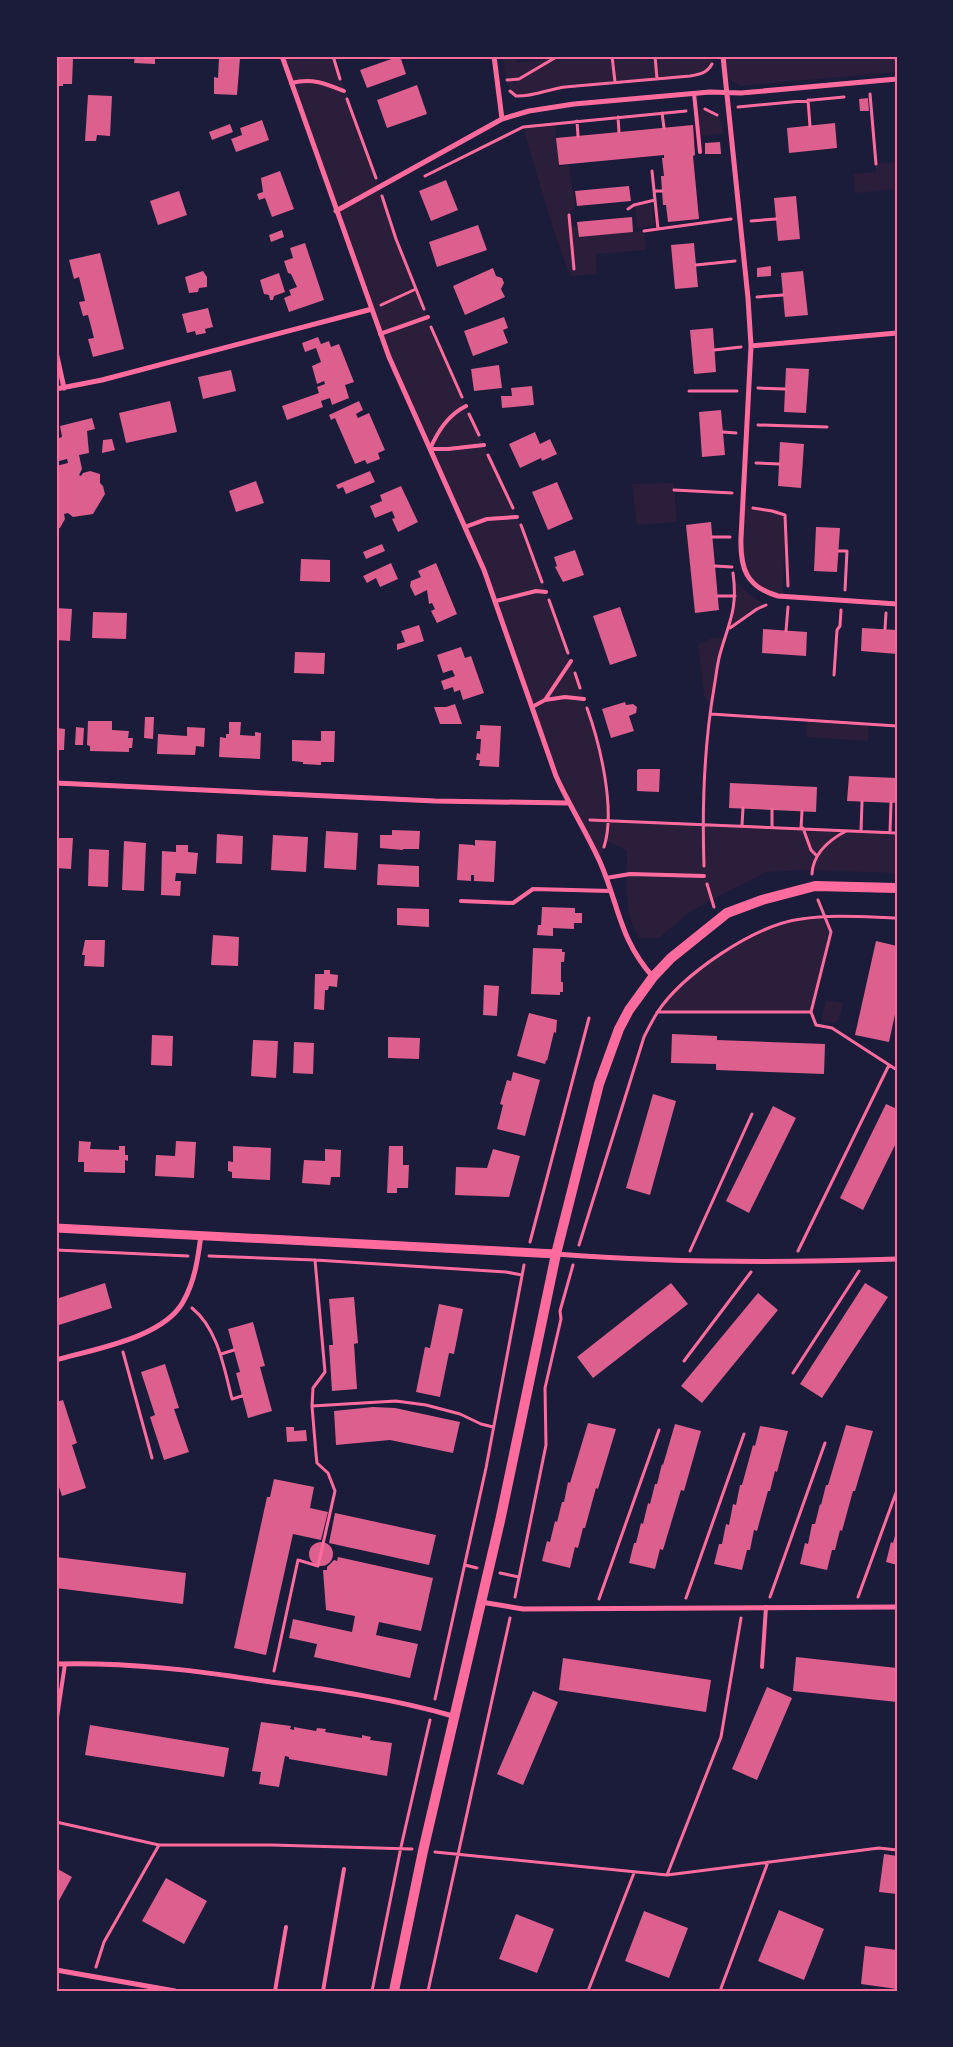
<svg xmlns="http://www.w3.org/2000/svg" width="953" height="2047" viewBox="0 0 953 2047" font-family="'Work Sans',sans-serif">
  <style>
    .green { fill: #2a1e3b }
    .building { fill: #dd5f8e }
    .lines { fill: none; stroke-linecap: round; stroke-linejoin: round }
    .path { stroke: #ff6b9d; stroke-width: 3 }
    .service { stroke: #ff6b9d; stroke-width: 4 }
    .minor { stroke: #ff6b9d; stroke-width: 5 }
    .tertiary { stroke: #ff6b9d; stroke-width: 9 }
    .secondary { stroke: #ff6b9d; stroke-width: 10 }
    .neatline { fill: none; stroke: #ff6b9d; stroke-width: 2 }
  </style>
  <rect width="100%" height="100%" fill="#1b1b3a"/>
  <path class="green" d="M282 56H333L380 188 396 239 444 358 524 532 546 592 591 719 605 783 608 821 897 833V873L804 870 766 872 691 911 659 938H640C622 914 627 879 627 850L606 841 600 861 568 803 484 570 389 357Z
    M517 56 518 63 562 56H713V63L701 74 565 87 523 96H516L507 85 503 57Z
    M723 56H897V72L740 86 725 77Z
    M704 109C720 116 721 117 723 134L698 136 695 110Z
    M555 123 558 166 569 165 575 206 569 215 571 227H578L579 237 644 231 646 250 596 254 597 274 570 276 553 229 523 127Z
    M897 162V189L855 193 853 174 876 172V164Z
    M648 204 652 205 654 226 637 228 635 206Z
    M674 483 677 522 637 525 632 484Z
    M743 505 778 509 785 515 783 597 751 582 740 551Z
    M734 580 749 594 766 605 729 629 734 611Z
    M725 637 719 657 712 706 704 695 698 645 710 639Z
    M807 720 869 724 868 741 806 737Z
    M826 917 831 932 811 1012H657L685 981 731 946 774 926 800 919Z
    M826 1000 843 1003 839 1020 833 1023 821 1021Z"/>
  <path class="building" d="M56 56H81V59H73L72 84H63V86H56Z
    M135 56H155V64L134 63Z
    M400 56 406 74 367 88 360 70Z
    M219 58H240L237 95 214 94V77L218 78Z
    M417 85 427 114 387 128 377 100Z
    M88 95 112 96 110 136 97 135 96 141H85Z
    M868 98 869 111H860L859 99Z
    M262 120 269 140 236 152 231 139 242 135 240 128Z
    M835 123 837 148 789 153 787 128Z
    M230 124 233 132 212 140 209 132Z
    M693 125 695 155 693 156 699 219 668 222 666 205H663L661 176H664L662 158H664V155L559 165 556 138Z
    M720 142 721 154H705V143Z
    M280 171 294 209 272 217 265 198 259 200 257 194 263 192 261 178Z
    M446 180 458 210 431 221 419 191Z
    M629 186 631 201 577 206 575 191Z
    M179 191 187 215 158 225 150 201Z
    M796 196 800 239 778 241 774 198Z
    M632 217 633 232 579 237 577 222Z
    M478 225 487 250 437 267 429 242Z
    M282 230 284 237 271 242 269 235Z
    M305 243 324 300 289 312 284 298 291 295 289 290 297 287 291 274 288 273 284 261 293 258 290 248Z
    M694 243 698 287 675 289 671 245Z
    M100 253 124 349 93 357 88 339 94 338 88 315 83 316 79 302 85 301 79 277 74 279 69 260Z
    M771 266V276L757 277V268Z
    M493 268 496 276 502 278 504 283 501 289 505 297 465 315 453 286Z
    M203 271 207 277V287L199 288 198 292 189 293 185 277Z
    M803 271 808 315 785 317 781 273Z
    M279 273 285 292 274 296 273 300H270L269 295 264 294 260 280Z
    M208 308 213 327 205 329 206 333 196 335 195 331 187 333 182 314Z
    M504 317 508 328 503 330 508 343 473 356 464 331Z
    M713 328 716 372 694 374 690 330Z
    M318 337 321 344 329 341 331 347 339 344 354 382 345 385 349 398 332 405 330 398 321 401 323 407 287 420 282 406 319 393 317 387 325 384 324 381 317 384 312 366 321 362 316 348 305 352 302 343Z
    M499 365 502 388 474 391 471 369Z
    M786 368 809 369 806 413 784 412Z
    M231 370 236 391 203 399 198 377Z
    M532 386 534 405 502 408 501 396H512L511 388Z
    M170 401 177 432 126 443 119 413Z
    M359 401 363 410 356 414 358 418 369 413 385 450 378 453 380 459 367 464 365 460 355 464 335 418 331 420 329 415Z
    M721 410 725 455 702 457 699 412Z
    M92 418 95 429 87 431 89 453 79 455 82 469 79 475 81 476 83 473 90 471 100 474V483L103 486 105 494 93 514 73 517 68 513 64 514 65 519 60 528 56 529V466L68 463 67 459 59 461 56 450V439L62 437 60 426Z
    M535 432 540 444 550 439 557 454 542 461 541 458 520 468 509 444Z
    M112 439 115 450 102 453 103 440Z
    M780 442 804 444 801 488 778 486Z
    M370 471 375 482 346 494 343 487 338 489 336 485Z
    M256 481 264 503 236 512 229 491Z
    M557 482 573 519 548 530 532 492Z
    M401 486 418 522 398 532 392 519 395 518 392 511 375 518 370 506 382 501 380 495Z
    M711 522 719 610 695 613 686 525Z
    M816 527 840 528 837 572 814 571Z
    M382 544 385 551 366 559 363 552Z
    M575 550 584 575 563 582 555 567 557 566 554 557Z
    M301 559 330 560V582L300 581Z
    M391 563 398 579 380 587 376 578 367 583 363 576Z
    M436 563 457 614 437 623 431 611 435 609 432 603 429 604 427 590 415 596 410 586 411 581 421 577 418 571Z
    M620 607 637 656 610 665 593 616Z
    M56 608 72 609 70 641 56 640Z
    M93 612 127 613 126 639 92 638Z
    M419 625 424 641 397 650V644L405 642 401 631Z
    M862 628 897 630V654L861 651Z
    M763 629 807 632 806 656 762 653Z
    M461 647 465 658 471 656 484 693 463 700 460 690 454 692 453 687 444 690 441 681 455 676 452 670 443 673 437 655Z
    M295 652 325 653 324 674 294 673Z
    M625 702 626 705 633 704 637 707 636 713 629 716 634 731 611 738 602 709Z
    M455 704 462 724H440L434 707H446Z
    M145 717H154L153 739 144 738Z
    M88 721H112V730L129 731 128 738H133L132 748H129V752L90 751V746L87 745Z
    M229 722H241L240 735 255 736V732L261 733 260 759 219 757 220 737 226 738V734H229Z
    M480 725 501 726 499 767 479 766 480 760H476L477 753 480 754 481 739H476L477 731H480Z
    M76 727 84 728 83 745H75Z
    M187 727 205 728 204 747 196 746 195 755 157 754 158 734 187 736Z
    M56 728 65 729 64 750H56Z
    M321 731H335L334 762H321V765L303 764V762L292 761V740L321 741Z
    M639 769H660L659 792 637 791V770Z
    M849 776 897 778V803L847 801Z
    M730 783 817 787 816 812 729 808Z
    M392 830 420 831 419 849H403V850L380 848V835H392Z
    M326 831 358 833 356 870 324 868Z
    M217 834 243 836 242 864 216 863Z
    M273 835 308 837 306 872 271 870Z
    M56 838H73L71 869 56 868Z
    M475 840 496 841 494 882 474 881V875H471V881L457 880 459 844 473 845 475 846Z
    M124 841 146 843 144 891 122 890Z
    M176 845H188V852L198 853 196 874 176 873 175 881H181L180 896 161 895 162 851 176 852Z
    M89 849 109 850 108 887 88 886Z
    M378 864 419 866V887L377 885Z
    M542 907 575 908V913H582V923H574V929L553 928V936L537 935 538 925H541Z
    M397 908 429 909V927L397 925Z
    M213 935 239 937 238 966 211 965Z
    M85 940H105L104 967 84 966 85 955H82Z
    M876 941 897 946V1005L889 1042 855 1035Z
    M533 948 562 949V952H565L564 962H561V982H563V992H560V995L531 994Z
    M324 970H330V974L338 975 337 987 329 986 328 990H325L324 1010 314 1009 315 974H324Z
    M484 985 499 986 497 1016 483 1015Z
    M529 1013 557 1020 556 1033 554 1032 547 1061 546 1060 545 1064 517 1056Z
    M672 1034 717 1036V1040L825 1044 824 1074 716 1070V1064L671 1063Z
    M152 1035 173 1036 172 1066 151 1065Z
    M388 1037 420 1038 419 1059 388 1058Z
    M253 1040 278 1041 276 1078 251 1076Z
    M294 1042 314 1043 313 1074 293 1073Z
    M513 1072 540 1080 525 1136 497 1129 503 1105 500 1104 507 1080 511 1081Z
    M653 1094 676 1101 650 1195 626 1188Z
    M886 1104 897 1109V1141L863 1210 840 1198Z
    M773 1106 796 1118 749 1213 726 1201Z
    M79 1141 91 1142 90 1149 119 1150V1146H125V1155H128V1161L125 1160V1173L84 1172V1162H78Z
    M176 1141 196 1142 194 1178 155 1176 156 1155 175 1156Z
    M233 1146 271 1148 270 1180 232 1178V1172L228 1171V1161L233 1162Z
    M389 1146H403V1165H409L408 1188H397V1193H387Z
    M325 1149 341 1150 340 1177H331L330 1185 302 1183 304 1160 325 1161Z
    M493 1149 520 1156 509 1197 455 1195 456 1167 487 1168Z
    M105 1283 112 1308 56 1326V1299Z
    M671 1283 688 1304 593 1378 577 1357Z
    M865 1283 888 1297 822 1398 800 1384Z
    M758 1293 778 1310 702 1403 681 1386Z
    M354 1297 358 1343 354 1344 357 1389 332 1391 329 1345H333L329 1299Z
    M439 1304 463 1309 454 1354 449 1353 440 1397 416 1392 425 1347 430 1348Z
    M253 1322 265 1366 260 1367 272 1411 248 1418 236 1373 240 1372 228 1329Z
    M165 1364 179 1408 174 1409 189 1452 164 1460 150 1417 155 1415 141 1372Z
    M63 1400 77 1443 72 1445 86 1488 62 1496 56 1478V1402Z
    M373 1407 395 1408 460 1422 453 1453 390 1440 336 1445 334 1411Z
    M588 1423 616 1429 598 1489 596 1488 585 1528H583L578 1548 575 1547 570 1568 542 1561 547 1541 550 1542 555 1521 557 1522 562 1502H564L568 1482 570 1483Z
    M675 1424 701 1431 684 1491 681 1490 663 1550 660 1549 655 1569 629 1563 634 1543H636L641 1523 643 1524 648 1503 650 1504 655 1484H657L662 1464 663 1465Z
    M846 1425 873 1431 855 1491H853L842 1531 840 1530 835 1550H832L827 1570 800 1564 805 1543 808 1544 812 1524H815L820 1504 821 1505 826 1485H828Z
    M760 1426 788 1431 777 1472 775 1471 770 1491H768L757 1531 754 1530 750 1550H747L742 1570 714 1564 719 1544H722L726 1524 729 1525 733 1504 736 1505 740 1485H742L753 1445 755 1446Z
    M286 1427H294V1431L306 1430 307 1441 287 1442Z
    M274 1479 314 1487 310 1508 328 1512 321 1540 293 1534 266 1655 234 1648 267 1497H270Z
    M335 1513 436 1535 429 1565 329 1543Z
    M896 1532H897V1565L886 1562 891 1542 893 1543Z
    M309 1554a12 12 0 1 1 24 0a12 12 0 1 1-24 0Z
    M56 1557 186 1573 183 1604 56 1588Z
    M338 1557 433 1578 421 1631 379 1622 376 1635 418 1644 410 1678 314 1657 317 1644 289 1638 293 1619 352 1632 355 1616 326 1610 323 1570H327V1567L334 1560 337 1561Z
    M796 1657 897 1668V1702L793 1691Z
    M563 1658 711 1680 706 1712 559 1690Z
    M767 1687 792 1698 757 1780 732 1769Z
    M533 1691 558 1702 523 1785 497 1774Z
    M261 1722 291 1726 290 1729 294 1730V1727L316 1731 317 1728 326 1729 325 1732 362 1738V1735L371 1737 370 1740 392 1743 387 1776 289 1759V1757L285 1756 279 1787 259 1784 261 1772 252 1771Z
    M90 1725 229 1748 224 1777 85 1755Z
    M884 1854 897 1856V1894L879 1892Z
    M56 1868 72 1877 56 1906Z
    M166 1878 207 1901 184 1944 142 1921Z
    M779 1910 824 1929 804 1980 758 1961Z
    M644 1911 688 1928 669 1978 625 1961Z
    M516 1914 554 1929 537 1973 499 1959Z
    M865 1946 897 1950V1989L861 1984Z"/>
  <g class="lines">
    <path class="path" d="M333 56 340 79
      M519 56H528
      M612 56 615 82
      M655 56 657 79
      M896 56 897 68
      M507 80 519 79 558 56
      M510 91 516 96C532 97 549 89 565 87L690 76C701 74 707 73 712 64
      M870 94 876 164
      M347 99 376 178
      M808 100 810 126
      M738 107 844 97
      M705 109 717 115
      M662 113 664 128
      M618 117 619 132
      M577 121 578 136
      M652 171 655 200
      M425 176 523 127 686 111
      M654 191H662
      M382 196 396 239 424 309
      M628 209 634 205 655 200 658 229 731 219
      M569 215 574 269
      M751 221 776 219
      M644 231 658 229
      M696 265 735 261
      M757 297 783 295
      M381 305 416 289
      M431 327 462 397
      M714 350 741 347
      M758 388 785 389
      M689 391H737
      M469 414 479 435
      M758 425 827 427
      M723 432 736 433
      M488 455 513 508
      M756 463 779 464
      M674 490 732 493
      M753 508 772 511 785 515 788 586
      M521 525 542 582
      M712 537H730
      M839 551H847L845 590
      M715 566 732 567
      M718 596H735
      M549 600 568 653
      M730 628 757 609 766 605
      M885 629 886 613
      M786 631 788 607
      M575 673 580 688
      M834 675 837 630 840 626 841 610
      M587 708C600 744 616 810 604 847
      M711 714 897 726
      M590 820 897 833
      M742 825 743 808
      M772 827V810
      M801 828 802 811
      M803 828 811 850 816 855
      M861 831 862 802
      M890 832 891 803
      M704 866C702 807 704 746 714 688 716 677 717 665 720 654 729 622 738 609 733 573
      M812 874C813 853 829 840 846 831
      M707 884 714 907
      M818 900 831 932 811 1012 816 1025 832 1028 897 1070
      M657 1012H811
      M530 1242 589 1018
      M579 1245 644 1037C648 1029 652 1021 657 1013 682 974 755 925 801 919 832 914 865 917 897 918
      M56 1250 188 1256
      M690 1251 752 1114
      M798 1251 889 1065
      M209 1256 315 1260 506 1272 522 1275
      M192 1308C218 1329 224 1368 232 1399L242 1396
      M123 1352 152 1458
      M221 1354 234 1350
      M684 1361 751 1272
      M793 1373 859 1271
      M312 1406 396 1401 426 1405 460 1414 481 1424 493 1427
      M465 1565 477 1568
      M500 1573 519 1577
      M515 1597 546 1445 545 1388 561 1319 560 1311 573 1265
      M770 1597 825 1443
      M858 1597 897 1490
      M686 1598 744 1434
      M599 1599 659 1430
      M274 1671 298 1560 318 1566 335 1491 328 1473 317 1463 316 1454 312 1406 313 1388 325 1372 315 1260
      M435 1699 486 1468 524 1265
      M56 1822 159 1845
      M435 1852 667 1875 879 1848 897 1850
      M667 1875 721 1737 741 1618
      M96 1967 104 1942 159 1845H272L412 1849
      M372 1991 401 1847 430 1720
      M428 1991 510 1618
      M588 1991 634 1873
      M720 1991 768 1862"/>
    <path class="service" d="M291 83C313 78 324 83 344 91
      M694 93 700 152
      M380 334 428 317
      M466 406C448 415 438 431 430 449H448L484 445
      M465 527 487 519 517 517
      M496 601 536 591 546 592
      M545 700 565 697 584 699
      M532 707 545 700 571 661
      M606 878 630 874 704 876
      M461 901 513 903 533 889 610 891
      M762 1667 766 1607
      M56 1724 65 1664
      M275 1991 286 1927
      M323 1991 344 1869"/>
    <path class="minor" d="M282 56 389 357 484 570 556 776C569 805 587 833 600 862 619 905 619 939 653 977
      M494 56 502 119
      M723 56 748 298 751 346 741 538C740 568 746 587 778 596L897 604
      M336 211 502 119 529 111 574 104 710 92 741 93 897 79
      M751 346 897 333
      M56 352 64 388
      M56 389 102 380 372 309
      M56 783 435 801 568 803
      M556 1254C670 1263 783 1263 897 1259
      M56 1360C94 1349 163 1338 183 1302 195 1281 198 1258 201 1235
      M481 1602 523 1609 897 1607
      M56 1664C129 1662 200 1671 271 1682 332 1690 394 1699 453 1716
      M56 1970 175 1991"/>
    <path class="tertiary" d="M56 1228 556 1254"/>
    <path class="secondary" d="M394 1991 423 1851 500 1521 556 1254 599 1084 619 1029 629 1010 653 977 671 958 727 913 762 900 815 886 897 888"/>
  </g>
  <rect width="953" height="2047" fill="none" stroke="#1b1b3a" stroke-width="115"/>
  <rect x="58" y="58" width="838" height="1932" class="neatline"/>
</svg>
